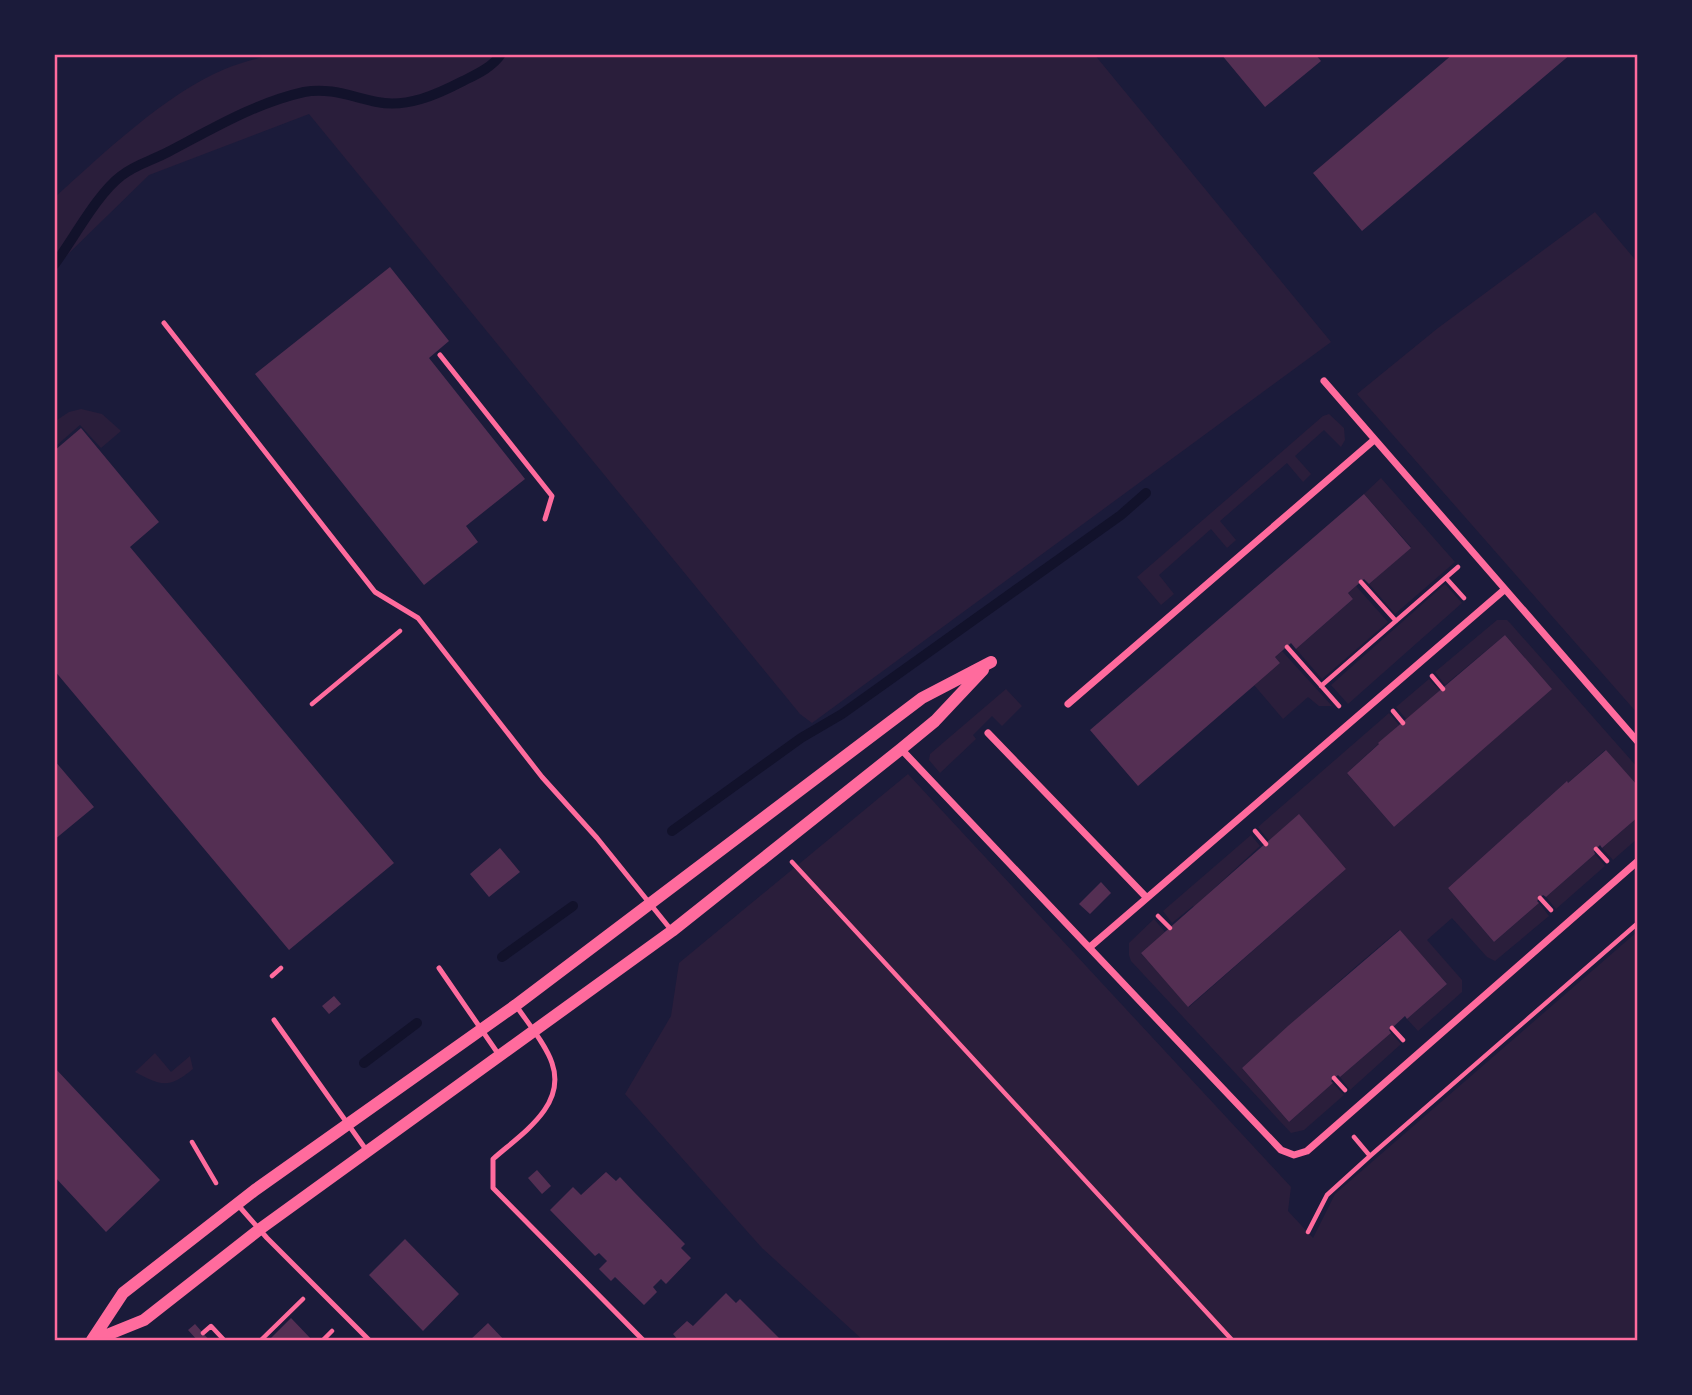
<svg xmlns="http://www.w3.org/2000/svg" width="1692" height="1395" viewBox="0 0 1692 1395" font-family="'Crimson Pro',serif">
  <style>
    .green { fill: #2a1e3b }
    .lines { fill: none; stroke-linecap: round; stroke-linejoin: round }
    .stream { stroke: #12122b; stroke-width: 10 }
    .building { fill: #542f53 }
    .path { stroke: #ff6b9d; stroke-width: 4.5 }
    .service { stroke: #ff6b9d; stroke-width: 5 }
    .minor { stroke: #ff6b9d; stroke-width: 7 }
    .tertiary { stroke: #ff6b9d; stroke-width: 12 }
    .neatline { fill: none; stroke: #ff6b9d; stroke-width: 2.5 }
  </style>
  <rect width="100%" height="100%" fill="#1b1b3a"/>
  <path class="green" d="M272 54H1094L1331 342 812 723 800 714 309 114 149 175 66 256 54 273V198C102 155 166 93 225 69 240 63 256 59 272 54Z
    M1595 212 1638 263V714L1357 394 1438 328Z
    M81 409 102 414 121 431 101 448 80 425 57 445 54 442V422L69 412Z
    M1329 414 1344 428 1345 440 1341 447 1324 430 1295 456 1311 474 1303 482 1287 463 1220 521 1236 540 1227 548 1211 529 1159 575 1174 594 1161 605 1137 577 1323 416Z
    M1381 478 1455 562 1395 614 1369 584 1411 547 1364 494Z
    M1445 584 1462 603 1348 704 1331 685Z
    M1356 586 1388 622 1322 679 1296 649 1353 599 1348 593Z
    M1497 620H1507L1510 623 1638 768V786L1605 750 1568 783 1566 782 1448 888 1494 942 1539 903 1549 916 1495 961 1487 957 1452 918 1427 940 1462 980V992L1418 1031 1407 1019 1447 984 1399 930 1353 969 1242 1068 1289 1122 1333 1083 1344 1095 1304 1130 1291 1133 1131 961 1129 955V943L1154 919 1165 932 1141 953 1189 1007 1346 869 1299 815 1269 841 1258 827 1389 713 1399 725 1347 773 1394 827 1551 688 1505 635 1445 685 1435 672Z
    M1282 651 1332 706H1319L1308 697 1283 719 1254 685 1280 663 1275 657Z
    M1429 679 1440 691 1407 720 1396 707Z
    M1006 689 1022 706 1002 726 992 716 973 735 976 739 940 773 929 760 930 754Z
    M908 774 1291 1187 1288 1211 1313 1238 1335 1194 1638 931V1341H864L762 1248 625 1094 671 1016 679 963Z
    M1638 817V838L1613 860 1602 848Z
    M1251 835 1260 846 1194 907 1193 906 1172 923 1163 911Z
    M1595 854 1605 866 1556 909 1546 897Z
    M1391 1033 1401 1044 1350 1090 1340 1077Z
    M155 1053 171 1072 190 1056 193 1069C168 1089 162 1086 135 1072Z"/>
  <g class="lines">
    <path class="stream" d="M54 265C73 240 97 194 121 176 134 165 153 160 168 152 212 129 255 103 304 92 330 87 352 97 377 102 407 108 436 95 463 81 475 75 493 67 501 54
      M672 831 801 738 842 714 1121 515 1146 493
      M502 957 573 906
      M364 1063 417 1023"/>
  </g>
  <path class="building" d="M1221 54H1315L1321 61 1265 107Z
    M1453 54H1571L1362 231 1313 173Z
    M390 267 449 341 429 358 525 479 466 526 478 542 424 585 255 374Z
    M81 428 159 522 130 547 394 863 289 950 54 670V451Z
    M1364 494 1411 548 1369 584 1364 579 1348 593 1353 599 1296 649 1291 643 1275 657 1280 663 1138 786 1090 730Z
    M1505 635 1552 689 1394 827 1347 773 1379 744 1378 743Z
    M1606 750 1638 786V817L1602 848 1600 845 1594 851 1595 854 1546 897 1543 895 1537 901 1539 903 1494 942 1448 888 1567 781 1568 783Z
    M54 760 94 807 54 840Z
    M1299 814 1346 869 1188 1007 1141 953Z
    M500 848 520 872 489 897 470 874Z
    M1101 882 1111 893 1090 914 1079 904Z
    M1400 930 1447 984 1407 1019 1405 1016 1392 1028 1389 1030 1391 1033 1340 1077 1338 1075 1331 1081 1333 1083 1289 1122 1242 1068 1288 1026Z
    M334 996 341 1004 329 1014 322 1006Z
    M54 1067 160 1180 106 1232 54 1176Z
    M537 1170 551 1186 542 1194 528 1178Z
    M606 1172 616 1181 620 1177 635 1193 685 1244 681 1248 691 1258 666 1284 661 1279 653 1287 657 1292 644 1305 615 1277 611 1281 599 1269 607 1261 599 1253 595 1256 550 1210 573 1187 581 1195Z
    M405 1239 459 1294 423 1331 369 1275Z
    M726 1293 736 1303 740 1299 782 1341H679L673 1334 687 1321 693 1326Z
    M291 1318 313 1341H268Z
    M488 1323 505 1341H469Z
    M195 1324 210 1341H198L188 1330Z"/>
  <g class="lines">
    <path class="path" d="M1446 578 1464 598
      M1361 582 1396 621
      M1287 647 1339 706
      M1432 676 1443 689
      M1321 686 1458 567
      M312 704 400 631
      M1393 711 1403 723
      M1255 831 1266 844
      M1596 849 1607 861
      M792 862 1233 1341
      M1540 898 1551 910
      M1158 916 1170 928
      M272 976 281 968
      M1392 1028 1403 1040
      M1334 1078 1345 1090
      M1354 1137 1370 1156 1638 923
      M192 1142 216 1183
      M1308 1232 1327 1195 1370 1156
      M203 1333 211 1326 225 1341
      M260 1341 303 1299
      M322 1341 332 1331"/>
    <path class="service" d="M164 323 375 592 418 618 542 777 597 838 672 931
      M440 355 552 496 545 519
      M439 968 499 1055
      M517 1007C528 1023 546 1045 552 1063 567 1106 521 1134 493 1159V1188L644 1341
      M274 1020 367 1151
      M238 1205 267 1238 370 1341"/>
    <path class="minor" d="M1324 381 1638 742
      M1068 704 1374 440
      M988 733 1147 898
      M901 749 1281 1150 1294 1155 1307 1151 1638 861
      M1090 947 1504 590"/>
    <path class="tertiary" d="M92 1340 123 1293 255 1190 516 1005 922 698 991 662
      M92 1341 144 1320 260 1229 672 931 901 749 935 721 983 670"/>
  </g>
  <rect width="1692" height="1395" fill="none" stroke="#1b1b3a" stroke-width="112"/>
  <rect x="56" y="56" width="1580" height="1283" class="neatline"/>
</svg>
